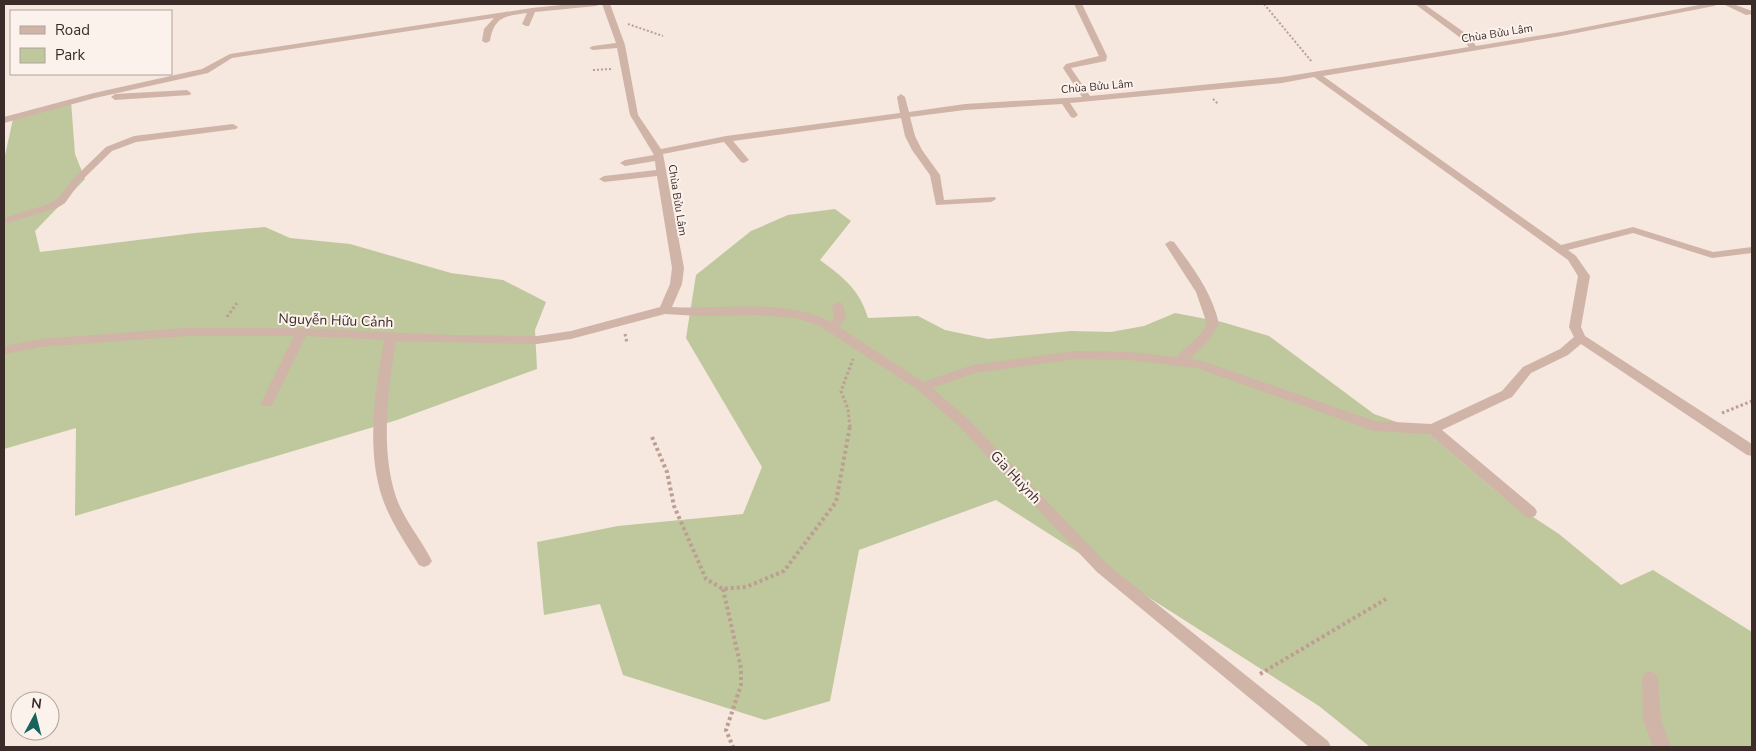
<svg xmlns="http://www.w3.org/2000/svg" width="1756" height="751" viewBox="0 0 1756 751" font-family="'Nunito Sans',sans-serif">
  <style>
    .green { fill: #bfc79c }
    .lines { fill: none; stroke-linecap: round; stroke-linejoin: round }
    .path-far2 { stroke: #bc9e92; stroke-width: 2; stroke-dasharray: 2 2; stroke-linecap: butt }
    .path-far1 { stroke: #bc9e92; stroke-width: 3; stroke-dasharray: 2.5 2.5; stroke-linecap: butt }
    .path { stroke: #bc9e92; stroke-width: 4; stroke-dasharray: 3 3; stroke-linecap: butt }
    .minor { fill: #d0b4a8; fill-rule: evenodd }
    .labels { text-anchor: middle; stroke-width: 4; stroke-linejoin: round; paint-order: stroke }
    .far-street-label { font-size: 11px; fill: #3c2c29; stroke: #fcf2ec }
    .street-label { font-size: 14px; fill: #3c2c29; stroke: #fcf2ec }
  </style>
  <rect width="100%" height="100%" fill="#f6e7df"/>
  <path class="green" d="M71 101 75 154 85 179 35 231 40 252 195 233 265 227 290 238 350 244 451 273 503 280 546 302 535 330 537 369 397 420 75 516 76 428 4 449V160L13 119Z
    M835 209 851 221 820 260C843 277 860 290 868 318L918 316 945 330 988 339 1071 331 1111 332 1144 326 1175 313 1222 322 1269 336 1374 414 1428 433 1504 498 1559 534 1621 585 1653 570 1752 632V747H1370L1319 706 996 500 859 550 830 701 765 720 623 675 600 604 544 615 537 542 618 526 743 514 762 467 686 338 696 275 751 231 788 215Z"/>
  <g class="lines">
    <path class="path-far2" d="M1264 4 1312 62
      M628 24 663 36
      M593 70 612 69
      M1213 99 1218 104"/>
    <path class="path-far1" d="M227 317 237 303
      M625 334 627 343
      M1722 413 1752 401
      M850 427 848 409 841 391 853 359"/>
    <path class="path" d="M652 437 667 472 674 506 706 579 723 589 746 587 784 571 836 502 850 426
      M723 589 741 668V685L726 730 733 747
      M1260 674 1386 599"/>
    <path class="minor" d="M571 4H600L596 6 535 12 529 26H526L522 24 527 13C506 16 494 16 490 41L486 43 482 41 484 29 494 18 232 58 208 73 95 98 4 123V117L94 93 202 69 230 54 532 8Z
      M602 4H610L625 45 638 115 661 149 726 136 900 113 897 97 901 94 905 97 909 112 965 104 1082 97 1063 68 1066 64 1099 56 1074 4H1082L1107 56 1106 61 1071 68 1090 96 1282 77 1469 47 1462 39 1415 4H1424L1468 35 1476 46 1561 32 1704 4H1718L1714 6 1561 36 1323 76 1561 245 1633 227 1713 252 1752 247V253L1712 258 1633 233 1568 250 1576 256 1590 276 1581 327 1585 336 1752 444V456L1747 455 1581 344 1568 355 1531 373 1512 397 1442 430 1535 508 1537 512 1535 516 1530 518 1525 516 1429 434 1374 431 1197 368 1129 360 1075 359 975 373 932 388 969 420 1107 564 1328 741 1331 747H1309L1097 572 959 426 918 390 820 326 796 318 757 315 698 316 665 314 571 339 537 344 396 341C388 390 380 448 396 497 404 520 421 539 432 561L429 565 424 567 419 565C406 544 390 521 382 497 366 448 375 390 384 340L306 336 273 403 272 406H262L261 403 294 336H186L41 347 4 354V346L41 339 186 328H302L447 335 537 336 571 331 660 307 670 284 672 268 657 176 604 182 599 179 604 176 656 170 655 161 625 166 620 163 625 160 654 155 630 115 617 48 593 50 589 48 593 46 616 43ZM1314 77 1568 260 1578 276 1569 327 1574 337 1560 349 1523 367 1502 391 1431 424 1375 421 1202 361 1190 359 1209 340 1219 324C1212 292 1193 268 1174 242L1170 241 1165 244 1196 292 1207 324 1201 334 1176 357 1129 352 1075 351 973 365 923 382 839 327 846 316 842 303 838 302 832 306 834 316 831 322C787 298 721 310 672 307L682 284 684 268 663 154 724 142 741 162 744 163 749 160 733 141 901 118 905 136 912 150 930 175 936 205 991 202 996 199 995 197 944 200 940 175 922 150 915 136 910 117 965 110 1062 104 1071 117 1074 118 1078 115 1070 103 1282 83Z
      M1723 4H1733L1752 11V14L1746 15Z
      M187 90 191 93 190 95 115 100 111 97 115 94Z
      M233 124 238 127 236 129 136 142 112 151 80 182 65 203 57 208 4 224V218L49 204 57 199 74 178 106 147 134 136Z
      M1650 671 1656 674 1658 679 1661 720 1671 747H1653L1643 720 1642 679 1644 674Z"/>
  </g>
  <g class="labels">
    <g class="far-street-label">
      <text transform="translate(1497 33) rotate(-9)" y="4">Chùa Bửu Lâm</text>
      <text transform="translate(1097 86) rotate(-5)" y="4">Chùa Bửu Lâm</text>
      <text transform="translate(678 200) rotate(81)" y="4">Chùa Bửu Lâm</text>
    </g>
    <g class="street-label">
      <text transform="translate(336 320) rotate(2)" y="5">Nguyễn Hữu Cảnh</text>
      <text transform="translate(1016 477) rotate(47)" y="5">Gia Huỳnh</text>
    </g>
  </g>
  <rect width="1756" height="751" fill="none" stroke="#3c2c29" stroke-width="10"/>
  <rect x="10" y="10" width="162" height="65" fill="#fcf2ec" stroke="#afa39e"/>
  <rect x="20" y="26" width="25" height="8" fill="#d0b4a8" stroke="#afa39e"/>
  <text x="55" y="35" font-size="15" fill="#3c2c29">Road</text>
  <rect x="20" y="48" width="25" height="15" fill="#bfc79c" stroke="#afa39e"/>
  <text x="55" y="60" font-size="15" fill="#3c2c29">Park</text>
  <g transform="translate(35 716) rotate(7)"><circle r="24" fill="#fcf2ec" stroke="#afa39e"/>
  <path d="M0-4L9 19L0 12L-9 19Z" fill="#19635d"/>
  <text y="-8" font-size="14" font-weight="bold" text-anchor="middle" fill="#3c2c29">N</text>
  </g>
</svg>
